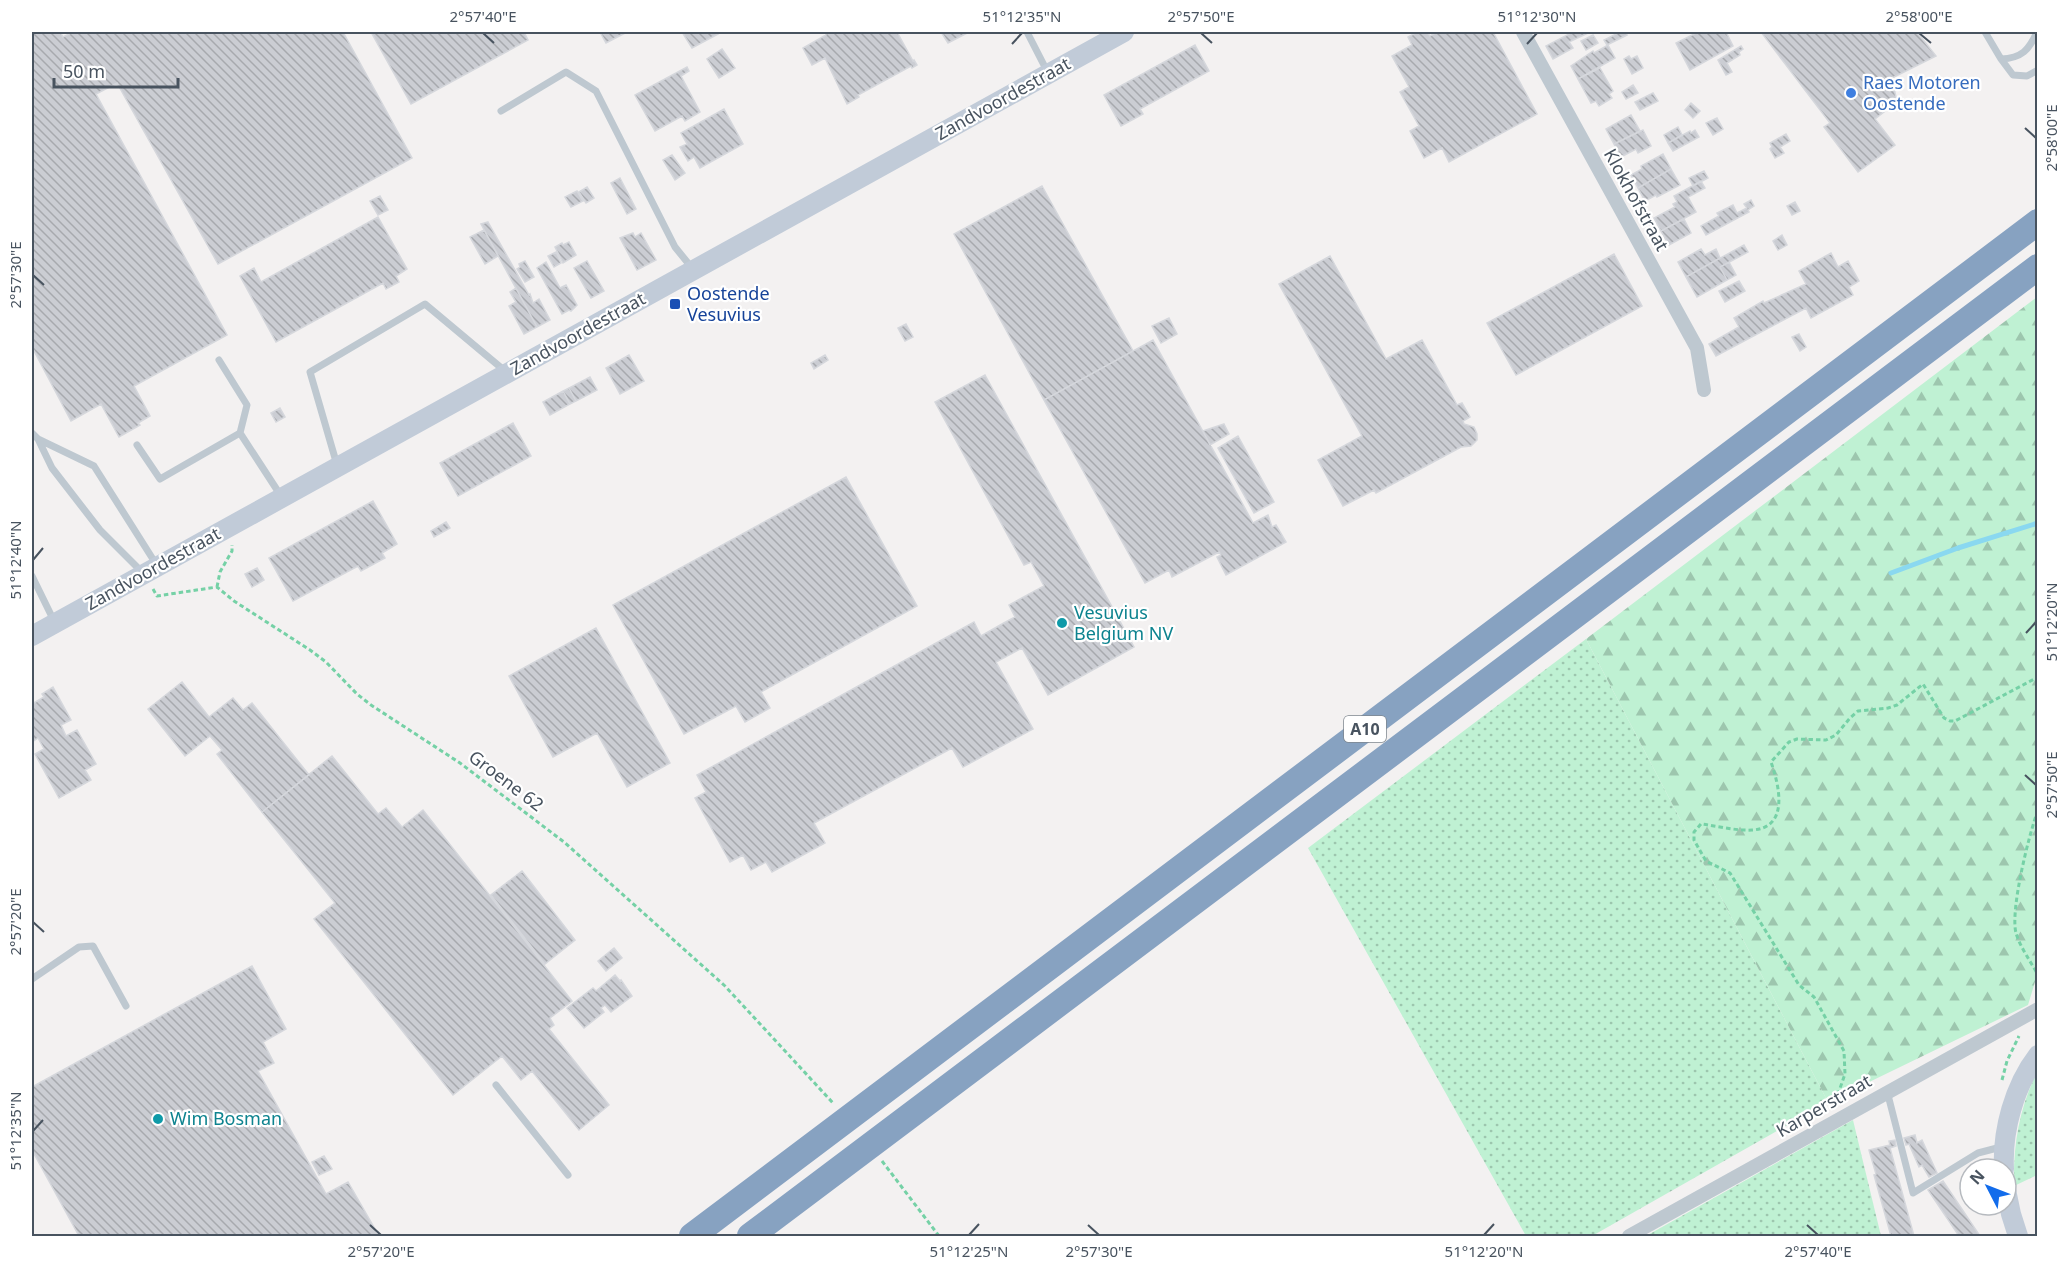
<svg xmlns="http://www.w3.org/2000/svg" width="2069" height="1268" viewBox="0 0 2069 1268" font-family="'Noto Sans',sans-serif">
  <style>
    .grass { fill: url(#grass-dots) }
    .forest { fill: url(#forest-firs) }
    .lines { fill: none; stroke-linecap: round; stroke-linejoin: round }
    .stream { stroke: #8ad8f0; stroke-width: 5 }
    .building { fill: url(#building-back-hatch); stroke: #d5d7dc; stroke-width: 1.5 }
    .path { stroke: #75d1a6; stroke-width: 3; stroke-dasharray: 4.5 3; stroke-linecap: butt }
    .lane { stroke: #bec8d0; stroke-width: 7 }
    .street { stroke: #bec8d0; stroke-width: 14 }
    .secondary { stroke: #c1cbd8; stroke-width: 20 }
    .highway { stroke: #87a2c1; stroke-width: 26 }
    .ticks { fill: none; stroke: #48535f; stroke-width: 2 }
    .shop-dot { fill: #3f7fe0; stroke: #fff; stroke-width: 2 }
    .transit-dot { fill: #1a4fb4; stroke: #fff; stroke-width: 2 }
    .culture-dot { fill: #0f9aa8; stroke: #fff; stroke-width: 2 }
    .labels { text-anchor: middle; stroke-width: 4.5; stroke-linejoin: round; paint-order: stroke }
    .shield { fill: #fff; stroke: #7f878f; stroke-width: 1.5 }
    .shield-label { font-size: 16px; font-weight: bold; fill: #48535f }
    .shop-label { font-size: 18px; fill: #366cbe; stroke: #fff; text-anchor: start }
    .street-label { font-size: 18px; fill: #48535f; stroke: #fff }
    .transit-label { font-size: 18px; fill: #164399; stroke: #fff; text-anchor: start }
    .culture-label { font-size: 18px; fill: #0d838f; stroke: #fff; text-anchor: start }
    .neatline { fill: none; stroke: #48535f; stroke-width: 2 }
    .ticks-label { font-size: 15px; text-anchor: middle; fill: #48535f }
  </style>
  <defs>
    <pattern id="grass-dots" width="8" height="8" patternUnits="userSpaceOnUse" patternTransform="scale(1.5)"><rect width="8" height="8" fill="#bff1d3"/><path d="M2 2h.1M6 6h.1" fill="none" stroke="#9dc6ae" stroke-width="1.8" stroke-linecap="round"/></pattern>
    <pattern id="forest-firs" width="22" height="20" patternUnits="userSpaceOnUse" patternTransform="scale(1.5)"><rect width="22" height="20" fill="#bff1d3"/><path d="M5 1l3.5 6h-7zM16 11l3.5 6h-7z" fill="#9dc6ae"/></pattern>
    <pattern id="building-back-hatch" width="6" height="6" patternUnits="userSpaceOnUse" patternTransform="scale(1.5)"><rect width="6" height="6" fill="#cbcdd3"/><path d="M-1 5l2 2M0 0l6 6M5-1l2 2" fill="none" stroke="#a7a9ae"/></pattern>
  </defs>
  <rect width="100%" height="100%" fill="#f3f1f1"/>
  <path class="grass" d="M1586 639 1828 1102 1592 1236H1526L1308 848Z
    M2037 1072 2038 1126 2036 1130 2037 1175 2014 1186C2013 1145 2019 1109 2037 1072Z
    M1853 1120 1881 1236H1646Z"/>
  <path class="forest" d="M2037 297V980L2035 982 2028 1005 1828 1102 1586 639Z"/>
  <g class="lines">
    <path class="stream" d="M1891 573 1958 548 2038 523"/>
  </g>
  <path class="building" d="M32 32H60L63 37 73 32H343L412 158 218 264 117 83 96 94 227 335 134 386 150 416 138 423 140 425 119 437 101 404 71 421 32 347Z
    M371 32H524L528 40 411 104Z
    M600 32H627L606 43Z
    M682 32H716L718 34 692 48Z
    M825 32H897L913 61 914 60 917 65 912 68 911 66 858 95 859 97 847 104 825 58 812 65 803 48 826 35Z
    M941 32H969L948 43Z
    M1417 32H1427L1430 36 1437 32H1493L1537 114 1449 162 1442 148 1424 158 1410 131 1419 126 1400 92 1409 87 1392 56 1412 45 1408 37Z
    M1573 32H1590L1569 42 1573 48 1553 59 1546 46Z
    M1620 32H1626L1627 35 1607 45 1604 40Z
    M1698 32H1726L1733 46 1690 70 1676 43Z
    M1761 32H1917L1936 56 1890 79 1893 83 1897 102 1875 119 1895 145 1858 172 1824 127 1830 123Z
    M1593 35 1598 43 1586 50 1581 41Z
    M1195 45 1209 71 1140 109 1143 114 1121 126 1104 95Z
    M1608 45 1615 58 1578 79 1571 66 1593 51 1594 53Z
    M1741 46 1743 49 1739 52 1740 55 1727 63 1732 72 1726 75 1718 60Z
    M722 49 735 68 719 78 707 59Z
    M1629 56 1631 59 1637 56 1643 68 1632 74 1624 59Z
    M687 67 689 71 681 76 700 112 685 121 682 116 655 131 635 95Z
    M1600 68 1613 91 1609 94 1612 98 1599 106 1596 101 1591 103 1578 79Z
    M1633 85 1638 93 1626 99 1622 92Z
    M1653 93 1658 101 1640 110 1635 102Z
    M1691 103 1700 111 1693 118 1685 110Z
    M724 109 743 144 700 168 694 157 688 161 680 147 687 144 681 133Z
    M1631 115 1640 131 1614 144 1606 129Z
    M1717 118 1723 129 1713 135 1706 123Z
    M1678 127 1682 135 1668 143 1664 135Z
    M1643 130 1651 146 1638 153 1636 149 1621 157 1614 144Z
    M1695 130 1699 137 1673 151 1668 143 1690 131 1691 133Z
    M1786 134 1790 141 1780 147 1784 153 1775 158 1770 149 1772 147 1770 143Z
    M1663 154 1671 169 1638 188 1631 175 1642 169 1641 166Z
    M672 155 685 173 675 180 663 160Z
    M1671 169 1680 185 1657 197 1656 195 1645 201 1638 188Z
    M1704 171 1708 178 1693 186 1689 178Z
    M620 178 636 209 627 214 611 183Z
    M1701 181 1705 188 1688 197 1696 212 1661 231 1654 218 1675 207 1673 204 1677 202 1674 196Z
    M1042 186 1133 351 1044 400 954 234Z
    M587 187 594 198 586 203 579 192Z
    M577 191 583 201 571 207 565 197Z
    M380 196 388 210 378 215 370 201Z
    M1751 200 1754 206 1748 210 1749 212 1706 235 1701 226 1719 216 1717 213 1733 205 1737 213 1747 208 1744 204Z
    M1795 202 1800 211 1792 215 1787 206Z
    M378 217 407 269 396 276 399 282 386 289 383 283 276 342 240 276 254 268 261 282Z
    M1684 219 1691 233 1669 245 1661 231Z
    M488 222 529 295 530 294 533 303 539 299 550 320 537 327 481 224Z
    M484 230 498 256 485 264 470 237Z
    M633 233 635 237 641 233 656 260 637 270 620 238Z
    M1782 235 1787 245 1778 250 1773 241Z
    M569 242 576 255 563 263 555 247 562 243 563 245Z
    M1744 245 1748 252 1720 267 1727 280 1697 297 1686 277Z
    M1701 249 1705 255 1716 249 1720 258 1686 277 1678 262Z
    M556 252 561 263 554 267 548 256Z
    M1831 253 1838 267 1848 261 1859 281 1849 287 1853 295 1811 318 1806 308 1716 356 1709 344 1739 327 1734 318 1763 301 1764 303 1806 284 1799 271Z
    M1614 254 1642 306 1516 375 1487 323Z
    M1330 256 1386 359 1422 340 1457 405 1462 403 1470 417 1463 421 1464 424 1474 427 1477 434V440L1471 446 1461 447 1376 493 1374 490 1343 506 1318 460 1362 436 1279 284Z
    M525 261 534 277 525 282 517 269 520 267 519 264Z
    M587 261 604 291 591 298 574 268Z
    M546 262 560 288 566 285 577 305 571 311 569 310 562 314 537 268Z
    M1729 262 1736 275 1727 280 1720 267Z
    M1739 281 1745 291 1725 302 1719 291Z
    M516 288 537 327 524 334 509 306 516 302 510 292Z
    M1169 318 1177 334 1161 343 1152 326Z
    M906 324 913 337 905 341 898 328Z
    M1799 334 1806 347 1800 351 1792 337Z
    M1153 340 1253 523 1268 515 1272 527 1276 525 1286 542 1226 575 1217 557 1221 555 1219 552 1172 577 1169 570 1145 583 1044 400Z
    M629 355 644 381 620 394 606 368Z
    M825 355 828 360 814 369 811 363Z
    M985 375 1134 647 1048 695 1022 648 996 662 1033 729 963 767 952 748 814 823 825 843 772 872 766 862 751 870 743 855 730 862 695 798 706 792 697 775 974 622 981 636 1002 624 1015 617 1009 605 1044 586 1031 562 1024 565 935 402Z
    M590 377 597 390 576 401 569 388Z
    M569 388 576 401 570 404 563 391Z
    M563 391 570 404 550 415 543 402Z
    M280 408 285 417 276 422 271 413Z
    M513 423 531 456 458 496 440 463Z
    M1224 424 1229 434 1210 445 1203 431Z
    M1238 436 1274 502 1254 513 1218 448Z
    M846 477 917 606 761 692 770 708 745 722 736 706 684 734 613 605Z
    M373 501 397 544 382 553 385 558 361 571 358 566 293 601 269 558Z
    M446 522 450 528 434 537 431 531Z
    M257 568 264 580 252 587 245 574Z
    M596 628 670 763 627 787 597 733 553 757 509 676Z
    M182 682 209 717 233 698 243 710 252 703 309 775 262 812 217 754 222 750 210 736 185 756 148 709Z
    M53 687 71 720 61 725 66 736 77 730 96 764 85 770 91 780 59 798 35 754 44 749 38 738 32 742V704L44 697 42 694Z
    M332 756 378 814 386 808 402 827 423 810 572 1001 550 1018 554 1025 549 1029 609 1105 579 1130 532 1071 521 1080 502 1056 453 1095 314 919 335 903 262 812Z
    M522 871 575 940 545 964 491 895Z
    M614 948 622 958 606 971 598 961Z
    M252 966 286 1029 263 1042 274 1063 258 1071 326 1194 348 1182 379 1236H79L32 1150V1087Z
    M615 975 620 981 621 980 632 996 611 1012 605 1005 601 1008 604 1012 584 1028 567 1008 593 988 596 991Z
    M1915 1135 1917 1143 1922 1140 1937 1173 1929 1177 1922 1165 1919 1167 1909 1144 1906 1145 1904 1138Z
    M1895 1140 1896 1146 1890 1148 1914 1236H1891L1874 1175 1876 1174 1869 1150 1890 1145 1889 1141Z
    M324 1156 332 1169 319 1175 312 1162Z
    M1943 1181 1980 1236H1959L1928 1190Z"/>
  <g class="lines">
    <path class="path" d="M217 587 220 572 232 551V545
      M153 589 157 596 217 587 234 601 310 650 326 662 357 694 371 705 460 763 564 842 725 986 833 1103
      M2038 810C2029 834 2010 910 2016 933 2020 947 2031 962 2038 975
      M2002 1080 2007 1061 2019 1036
      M1840 1102 1838 1094 1845 1074 1844 1051 1814 997 1799 985 1730 873 1706 861 1694 840V832L1701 824C1717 826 1736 831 1752 830 1790 828 1779 785 1771 762L1789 742 1797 739 1826 740 1836 735 1850 718 1858 711 1888 708 1897 705 1923 684 1944 718 1950 721H1955L2038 677
      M882 1161 939 1236"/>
    <path class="lane" d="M1027 32 1047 71
      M1985 32 2001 59C2022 58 2029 50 2037 32
      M2001 59 2013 75 2027 76 2038 70
      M501 111 566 72 596 91 675 247 692 268
      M219 360 247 405 240 433
      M32 433 38 439 94 466 156 564
      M38 439 52 468 100 530 143 573
      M137 445 160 479 240 433 281 496
      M337 465 310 372 425 304 505 371
      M32 576 54 621
      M32 979 79 947 93 946 126 1006
      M496 1085 568 1175
      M1887 1091 1913 1193 1978 1153 2001 1147"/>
    <path class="street" d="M1523 32 1697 348 1704 390
      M1629 1236 2038 1009"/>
    <path class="secondary" d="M32 636 1124 32
      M2004 1169C2002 1131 2014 1086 2038 1055
      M2006 1190 2011 1214 2018 1236"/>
    <path class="highway" d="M692 1236 2038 222
      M750 1236 2038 267"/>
  </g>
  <path class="ticks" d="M483 33 494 43M1201 33 1212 43M1919 33 1931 43M1012 44 1022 33M1527 44 1537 33M2025 128 2036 138M33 275 44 285M33 560 43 548M2026 633 2036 622M2025 775 2036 785M33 922 44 932M33 1131 43 1120M370 1225 381 1235M1088 1225 1099 1235M1807 1225 1818 1235M969 1235 979 1224M1484 1235 1494 1224"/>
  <circle class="shop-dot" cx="1851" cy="93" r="6"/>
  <rect class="transit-dot" x="669" y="298" width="12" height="12" rx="3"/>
  <g class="culture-dot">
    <circle cx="1062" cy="623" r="6"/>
    <circle cx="158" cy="1119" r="6"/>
  </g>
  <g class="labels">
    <rect class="shield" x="1344" y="716" width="42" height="26" rx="4.5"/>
    <g class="shield-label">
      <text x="1365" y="735">A10</text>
    </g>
    <g class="shop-label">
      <text x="1863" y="89">Raes Motoren<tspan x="1863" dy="21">Oostende</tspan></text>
    </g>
    <g class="street-label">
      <text transform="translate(1003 99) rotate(-29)" y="6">Zandvoordestraat</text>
      <text transform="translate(1636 200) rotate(61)" y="6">Klokhofstraat</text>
      <text transform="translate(578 334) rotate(-29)" y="6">Zandvoordestraat</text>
      <text transform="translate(153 569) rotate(-29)" y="6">Zandvoordestraat</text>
      <text transform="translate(506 781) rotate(37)" y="6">Groene 62</text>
      <text transform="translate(1824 1106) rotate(-30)" y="6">Karperstraat</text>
    </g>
    <g class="transit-label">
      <text x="687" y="300">Oostende<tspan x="687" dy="21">Vesuvius</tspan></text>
    </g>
    <g class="culture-label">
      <text x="1074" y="619">Vesuvius<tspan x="1074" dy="21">Belgium NV</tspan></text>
      <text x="170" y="1125">Wim Bosman</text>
    </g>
  </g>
  <rect width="2069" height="1268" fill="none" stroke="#ffffff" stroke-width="66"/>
  <g transform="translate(1988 1187) rotate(312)"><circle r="28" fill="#ffffff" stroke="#b6babf" stroke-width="1.5"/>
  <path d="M0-4.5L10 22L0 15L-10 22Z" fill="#126ceb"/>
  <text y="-9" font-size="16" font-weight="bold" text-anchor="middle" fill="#48535f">N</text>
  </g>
  <path d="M54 78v9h124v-9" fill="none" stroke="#48535f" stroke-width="3"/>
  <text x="63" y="78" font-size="18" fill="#48535f" stroke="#ffffff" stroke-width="4.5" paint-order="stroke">50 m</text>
  <rect x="33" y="33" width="2003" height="1202" class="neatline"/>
  <g class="ticks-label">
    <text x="483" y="22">2°57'40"E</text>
    <text x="1022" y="22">51°12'35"N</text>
    <text x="1201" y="22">2°57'50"E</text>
    <text x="1537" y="22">51°12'30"N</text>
    <text x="1919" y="22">2°58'00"E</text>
    <text transform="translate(2052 138) rotate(-90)" y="5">2°58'00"E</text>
    <text transform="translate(16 275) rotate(-90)" y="5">2°57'30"E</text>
    <text transform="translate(16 560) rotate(-90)" y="5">51°12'40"N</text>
    <text transform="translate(2052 622) rotate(-90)" y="5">51°12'20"N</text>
    <text transform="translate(2052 785) rotate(-90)" y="5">2°57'50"E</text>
    <text transform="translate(16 922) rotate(-90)" y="5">2°57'20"E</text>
    <text transform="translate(16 1131) rotate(-90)" y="5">51°12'35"N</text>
    <text x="381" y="1257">2°57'20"E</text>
    <text x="969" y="1257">51°12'25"N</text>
    <text x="1099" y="1257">2°57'30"E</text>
    <text x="1484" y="1257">51°12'20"N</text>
    <text x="1818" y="1257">2°57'40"E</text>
  </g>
</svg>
